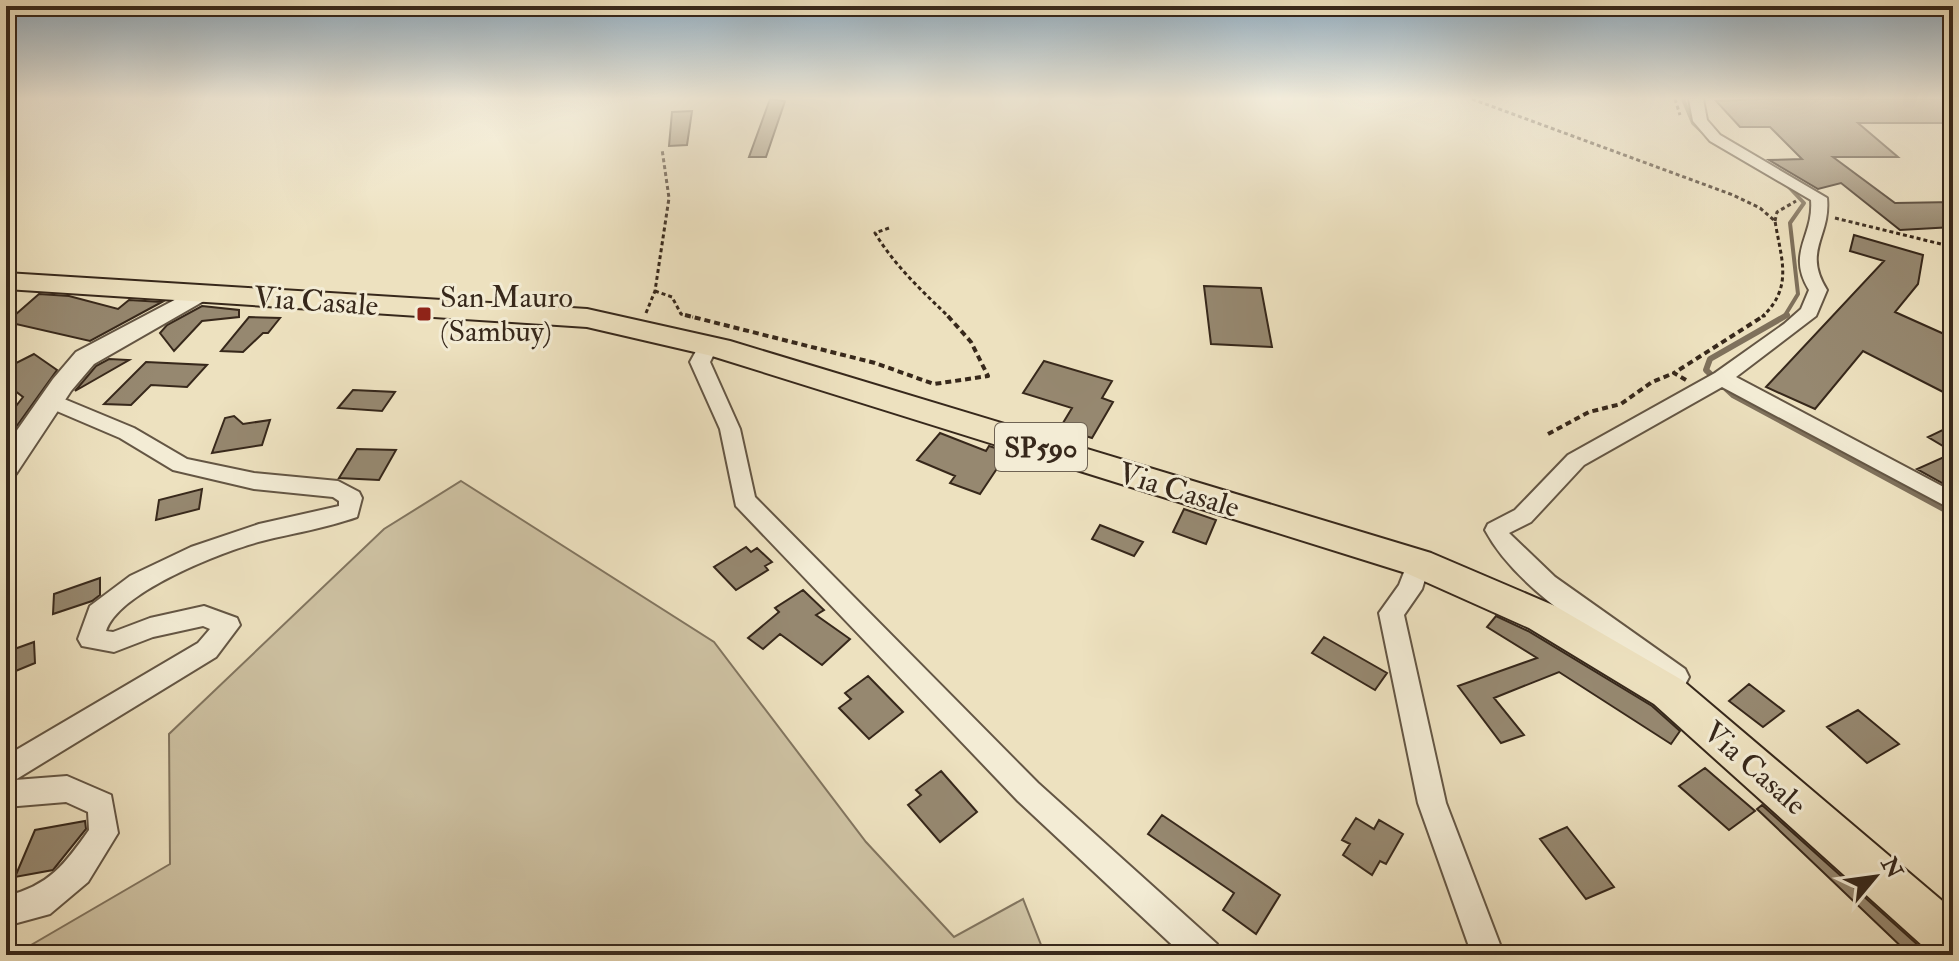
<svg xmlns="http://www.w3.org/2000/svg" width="1959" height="961" viewBox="0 0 1959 961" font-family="'IM FELL Double Pica',serif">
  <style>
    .green { fill: #cec2a3; stroke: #82755f; stroke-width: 2 }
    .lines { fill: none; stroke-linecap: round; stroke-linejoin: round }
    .stream-far1 { stroke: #7f715c; stroke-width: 4 }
    .stream { stroke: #7f715c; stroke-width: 6 }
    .building { fill: #968870; stroke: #37281b; stroke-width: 2 }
    .minor-casing { stroke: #645644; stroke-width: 4 }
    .tertiary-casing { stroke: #645644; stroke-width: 4 }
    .primary-casing { stroke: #37281b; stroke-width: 4 }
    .path-far1 { stroke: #37281b; stroke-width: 3; stroke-dasharray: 4 3; stroke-linecap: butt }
    .path { stroke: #37281b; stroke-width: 4; stroke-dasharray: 6 4; stroke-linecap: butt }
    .minor { fill: #f3ecd5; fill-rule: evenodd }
    .tertiary { fill: #f3ecd5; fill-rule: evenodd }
    .primary { fill: #ede1bf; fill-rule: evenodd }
    .poi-dot { fill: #8f2418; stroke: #f3ecd5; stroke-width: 3 }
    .labels { text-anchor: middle; stroke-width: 6; stroke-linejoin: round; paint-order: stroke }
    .shield { fill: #f3ecd5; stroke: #6f6353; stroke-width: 2 }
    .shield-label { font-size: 28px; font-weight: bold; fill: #37281b }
    .poi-label { font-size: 30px; fill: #37281b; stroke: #f3ecd5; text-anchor: start }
    .street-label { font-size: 30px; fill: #37281b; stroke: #f3ecd5 }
  </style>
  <rect width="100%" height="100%" fill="#ede1bf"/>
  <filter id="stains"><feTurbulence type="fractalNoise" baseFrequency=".0025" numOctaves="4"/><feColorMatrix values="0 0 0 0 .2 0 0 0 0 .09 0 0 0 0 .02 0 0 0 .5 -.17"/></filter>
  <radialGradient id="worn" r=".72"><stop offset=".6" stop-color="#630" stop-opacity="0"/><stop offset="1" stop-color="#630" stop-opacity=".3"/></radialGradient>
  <path class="green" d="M461 481 714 642 866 842 954 937 1023 899 1045 955H14L170 864 169 734 384 529Z"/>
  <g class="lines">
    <path class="stream-far1" d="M1683 99 1693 123 1709 138
      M1784 317 1798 294 1790 223 1804 203 1787 185"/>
    <path class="stream" d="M1787 315 1710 359 1706 370 1733 395 1953 514"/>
  </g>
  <path class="building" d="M770 99 785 101 766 157H749Z
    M1764 99H1944L1953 106V123H1858L1898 157H1833L1895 203 1953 202V227L1900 230 1841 183 1818 189 1769 160 1802 159 1770 127H1740L1716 101Z
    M692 111 687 145 669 146 672 112Z
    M1854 235 1923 255 1918 284 1895 312 1953 338V397L1863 351 1815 409 1766 387 1884 261 1850 251Z
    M1204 286 1261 288 1272 347 1211 344Z
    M39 294 69 296 118 309 129 300 162 302 90 341 7 322Z
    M202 306 239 310V317L202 321 174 351 160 333 167 325Z
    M249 317 280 318 268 333H263L243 352 221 351Z
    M34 354 57 370 6 441V419L23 397 6 384V368Z
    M109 359 129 360 75 391 96 366Z
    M1044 361 1112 381 1102 398 1113 402 1092 438 1060 428 1072 408 1023 393Z
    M146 362 207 365 187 387 151 385 131 405 104 404Z
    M353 390 395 392 382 411 338 408Z
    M234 416 243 424 270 420 262 445 212 453 225 418Z
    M1953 425V452L1928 437Z
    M940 433 986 451 989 446 1008 452 980 494 950 483 955 476 917 460Z
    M357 449 396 450 379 480 339 478Z
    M1953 453V489L1917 469Z
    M202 489 199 509 156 520 159 500Z
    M1184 509 1216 520 1206 544 1173 532Z
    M1100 525 1143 542 1134 556 1092 539Z
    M746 547 751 552 757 548 772 562 765 566 768 570 736 590 714 567Z
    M100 578V595L92 601 53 614 54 594Z
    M803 590 824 610 816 615 850 639 822 665 780 634 763 649 748 638 779 612 775 608Z
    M1496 616 1528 631 1652 706 1680 731 1671 744 1559 672 1494 698 1524 735 1501 743 1458 686 1537 658 1487 627Z
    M1324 637 1387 673 1375 690 1312 653Z
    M34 642 35 663 6 675V652Z
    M868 676 903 712 869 739 839 708 851 699 845 693Z
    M1749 684 1784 711 1763 727 1729 701Z
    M1858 710 1899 744 1867 763 1827 727Z
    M1705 768 1755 811 1729 830 1679 786Z
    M941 771 977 812 940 842 908 805 921 795 916 790Z
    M1762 805 1929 955H1910L1757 809Z
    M1162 815 1280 895 1256 934 1223 910 1234 893 1148 834Z
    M1356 818 1374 829 1379 820 1403 834 1386 864 1380 861 1372 875 1343 855 1350 844 1342 840Z
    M85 821 86 829 53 870 15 877 35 830Z
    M1567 827 1614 887 1586 899 1540 839Z"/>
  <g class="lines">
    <g class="minor-casing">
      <path id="minor" d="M1689 99H1703L1707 120 1720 135 1827 198C1831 237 1802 250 1827 290L1816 316 1736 377 1953 492V510L1722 387 1584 465 1531 522 1509 533 1555 577 1685 669 1689 677 1677 700 1668 703 1659 700 1655 692 1661 680C1603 640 1518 592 1485 530L1488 524 1515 510 1568 455 1715 373 1784 324 1801 309 1809 290C1786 252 1814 237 1811 200L1710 141 1693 121Z
        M708 340 718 346 710 362 740 429 755 497 1038 783 1217 944 1222 955H1183L1018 801 736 506 720 429 690 362 701 342Z
        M52 394 134 428 187 459 254 473 338 481 359 492 362 498 357 517C326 528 294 533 262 541 223 551 118 592 106 631L113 632 150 618 204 606 237 618 240 625 216 657 15 780 67 776 111 795 118 833 88 882 50 914 6 926V896C49 886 65 864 89 830L88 812 66 802 6 807V756L198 643 210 629 203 626 153 637 114 652 82 646 78 639 90 606 130 576 191 547 259 524 339 506V501L333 497 254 489 173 470 120 438 45 406 42 401Z
        M1418 554 1426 557 1430 563 1422 589 1404 615 1446 803 1504 955H1472L1418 803 1379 613 1399 585 1410 557Z"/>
    </g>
    <g class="tertiary-casing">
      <path id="tertiary" d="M201 286 209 288 213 293 209 298 94 364 71 391 16 474 6 477V446L53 379 76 352Z"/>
    </g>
    <g class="primary-casing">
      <path id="primary" d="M6 273 587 309 730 341 1431 553 1555 606 1682 680 1953 910V955H1933L1654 704 1529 628 1406 573 712 356 587 327 6 289Z"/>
    </g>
    <path class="path-far1" d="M1472 99 1733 195 1760 208 1775 221C1781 259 1794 287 1762 317
      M1675 99 1680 115
      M1835 218 1953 247
      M1775 221 1777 212 1796 201
      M889 228 875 233C895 266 921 290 949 317
      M655 291 672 297 681 314 693 317
      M646 313 655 291 669 198 662 149"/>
    <path class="path" d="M685 315 875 363 934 384 988 376 971 342 947 315
      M1686 380 1674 373 1765 315
      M1548 434 1589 412 1621 404 1652 382 1674 373"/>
    <use href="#minor" class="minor"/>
    <use href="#tertiary" class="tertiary"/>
    <use href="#primary" class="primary"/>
  </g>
  <linearGradient id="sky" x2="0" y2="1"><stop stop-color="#91adc1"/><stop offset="0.42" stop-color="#f7f2e2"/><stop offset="1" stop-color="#f7f2e2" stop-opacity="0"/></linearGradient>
  <rect width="1959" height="234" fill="url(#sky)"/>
  <rect class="poi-dot" x="416" y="306" width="16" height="16" rx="4"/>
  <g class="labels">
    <rect class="shield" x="995" y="423" width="92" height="48" rx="6"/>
    <g class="shield-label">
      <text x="1041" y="457">SP590</text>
    </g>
    <g class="poi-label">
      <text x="440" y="307">San Mauro<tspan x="440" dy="34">(Sambuy)</tspan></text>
    </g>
    <g class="street-label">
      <text transform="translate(316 301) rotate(4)" y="10">Via Casale</text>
      <text transform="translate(1179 490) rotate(17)" y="10">Via Casale</text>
      <text transform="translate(1755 768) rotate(41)" y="10">Via Casale</text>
    </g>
  </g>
  <rect width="1959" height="961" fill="none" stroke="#ede1bf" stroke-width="32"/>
  <rect x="8" y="8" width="1943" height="945" fill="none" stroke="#37281b" stroke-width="4"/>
  <rect x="16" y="16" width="1927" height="929" fill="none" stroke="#37281b" stroke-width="2"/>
  <g transform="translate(1875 877) rotate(61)" stroke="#f3ecd5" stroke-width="6" paint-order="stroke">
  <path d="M0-6L14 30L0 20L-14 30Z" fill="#37281b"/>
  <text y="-12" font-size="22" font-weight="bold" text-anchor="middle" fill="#37281b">N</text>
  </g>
  <rect width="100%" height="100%" filter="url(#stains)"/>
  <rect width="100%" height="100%" fill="url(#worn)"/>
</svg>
